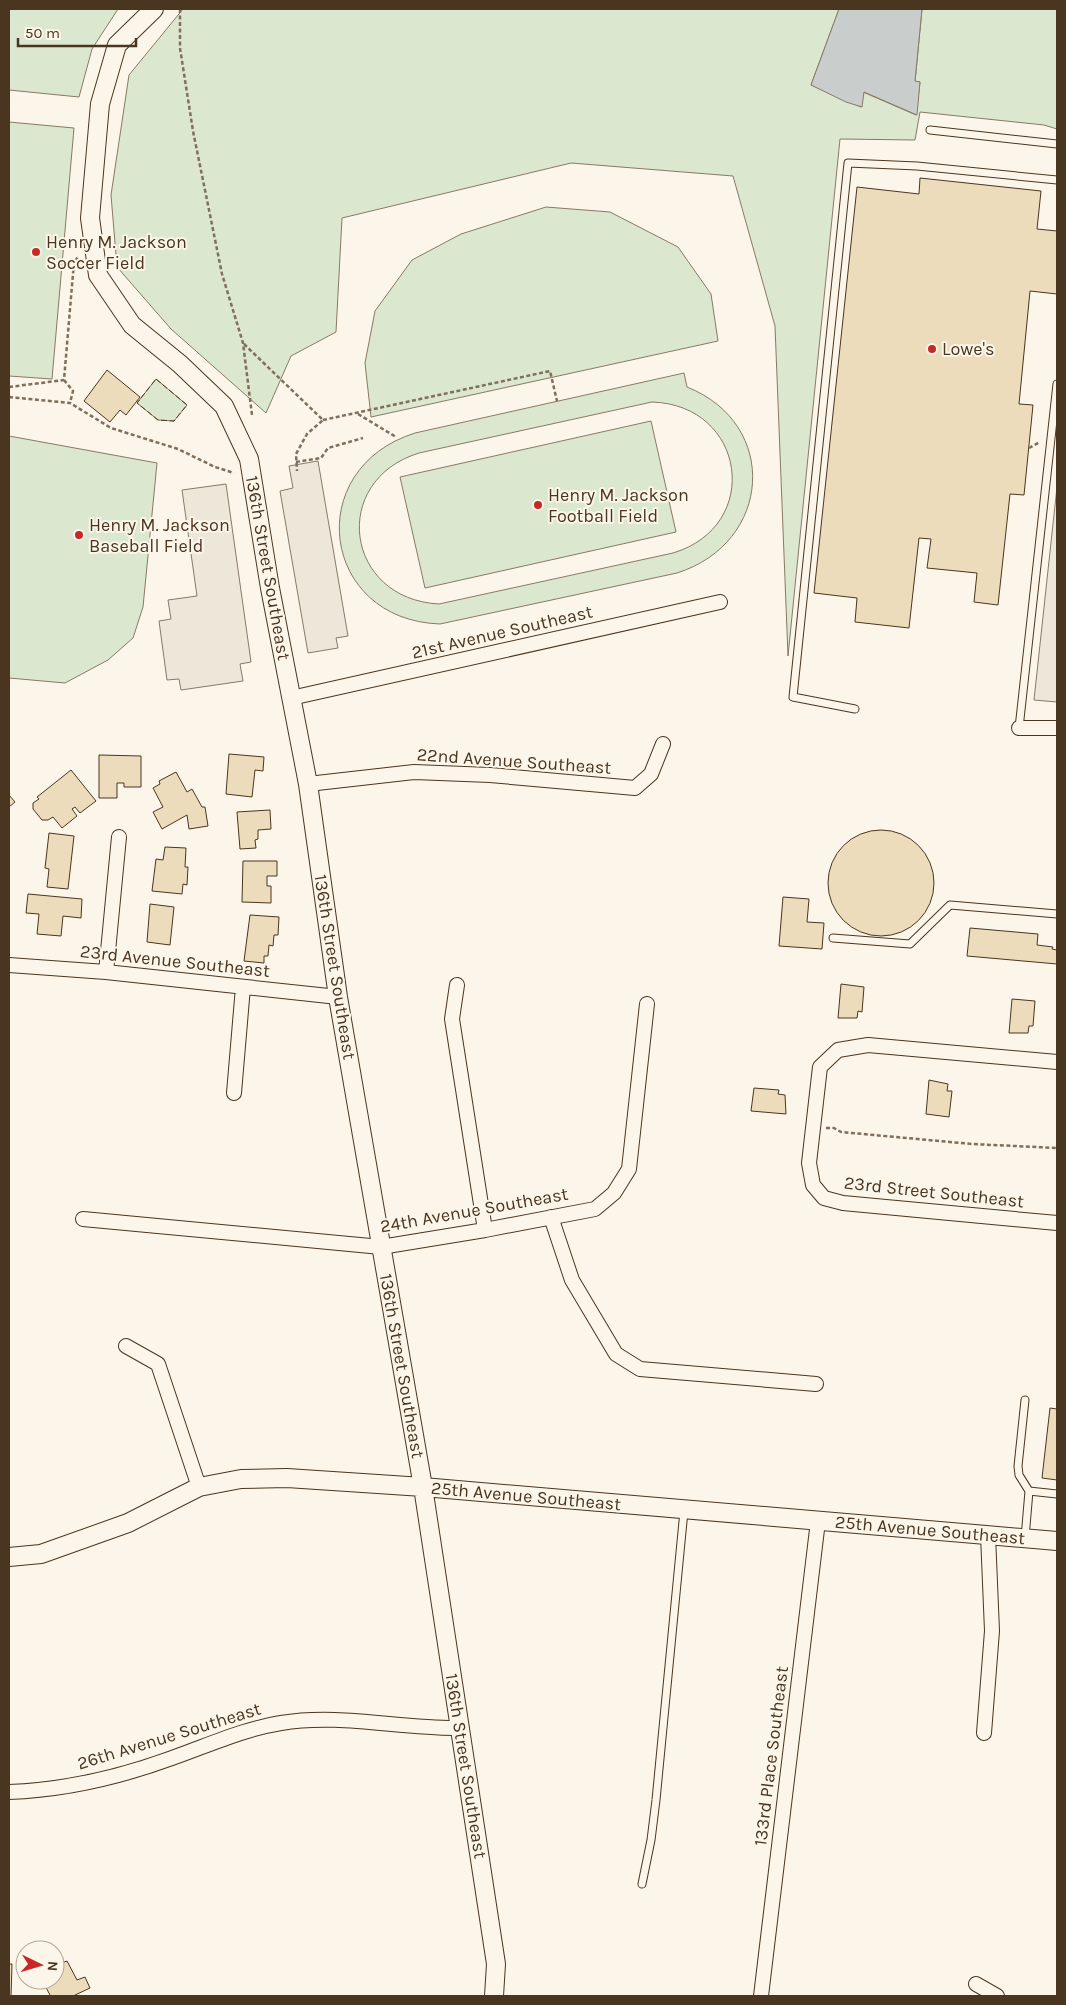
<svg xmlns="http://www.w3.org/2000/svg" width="1066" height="2005" viewBox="0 0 1066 2005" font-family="Karla,sans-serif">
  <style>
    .green { fill: #dce7d0; stroke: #887966; fill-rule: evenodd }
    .parking { fill: #ede7d9; stroke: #887966 }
    .water { fill: #c9cecd; stroke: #887966 }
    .building { fill: #ecdcbc; stroke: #4a3520 }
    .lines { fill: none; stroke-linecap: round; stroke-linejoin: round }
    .service-casing { stroke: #4a3520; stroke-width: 9 }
    .minor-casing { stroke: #4a3520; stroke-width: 16 }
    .tertiary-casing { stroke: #4a3520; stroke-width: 20 }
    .path { stroke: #7f6f5c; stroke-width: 2.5; stroke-dasharray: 4 2.5; stroke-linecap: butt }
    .service { stroke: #fbf6e9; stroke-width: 7 }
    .minor { stroke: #fbf6e9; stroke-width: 14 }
    .tertiary { stroke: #fbf6e9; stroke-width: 18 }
    .fence { stroke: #4a3520; stroke-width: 1; stroke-dasharray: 6 2.5; stroke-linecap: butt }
    .poi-dot { fill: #c62828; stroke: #fbf6e9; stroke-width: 2 }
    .labels { text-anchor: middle; stroke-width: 4; stroke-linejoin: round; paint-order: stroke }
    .poi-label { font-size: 18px; fill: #4a3520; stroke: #fbf6e9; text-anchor: start }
    .street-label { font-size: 18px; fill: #4a3520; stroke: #fbf6e9 }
  </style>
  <rect width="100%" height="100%" fill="#fbf6e9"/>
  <path class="green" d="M9 9H118L92 49 79 97 9 90Z
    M183 9H839L811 85 861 107 863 92 916 115 920 82H915L922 9H1057V129L1044 125 920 112 915 140 840 139 788 656 775 326 733 176 571 163 342 218 336 332 291 356 266 413 171 329 117 267 111 195 129 75Z
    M9 122 74 128 52 379 9 376Z
    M546 207 610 212 678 247 711 294 718 341 371 417 365 363 375 311 412 260 461 234Z
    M684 373 687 387C780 424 772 543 677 573L440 624C321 620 301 469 415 433ZM652 402C746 405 763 526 673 553L439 604C345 599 329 481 419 453Z
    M156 379 187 405 174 421 158 420 137 403Z
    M651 421 676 532 425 588 400 477Z
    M9 436 157 463 143 607 133 638 108 660 65 683 9 678Z"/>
  <path class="parking" d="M318 461 348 636 336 638 338 648 308 653 280 491 293 488 289 466Z
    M226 484 251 662 240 664 243 681 181 690 179 679 167 680 159 621 171 619 168 600 197 596 182 490Z
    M1057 487V702L1034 700Z"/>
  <path class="water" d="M839 9H922L915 81 920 82 917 115 864 92 862 107 846 102 811 85Z"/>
  <path class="building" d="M920 178 1041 191 1037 229 1057 231V294L1030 291 1019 404 1033 405 1024 495 1010 494 998 605 974 602 977 573 927 568 931 539 919 538 909 628 855 622 857 598 814 593 857 187 919 194Z
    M107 370 140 397 126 415 120 410 110 422 84 401Z
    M229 754 264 757 263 771 255 770 252 797 226 794Z
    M99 755 141 756V787H124V783H117V798H99Z
    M71 770 96 801 80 813 75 807 72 809 77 816 62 828 53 817 48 820H42L33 809V803L39 799 37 797Z
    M176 772 187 792 192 789 202 807H205L208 826 189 829 187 815 162 829 153 812 163 807 153 788 160 784 159 781Z
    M9 795 15 802 9 807Z
    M270 810 271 829 258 830V839L255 840 256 848 240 849 237 812Z
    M828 883a53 53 0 1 1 106 0a53 53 0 1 1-106 0Z
    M49 833 74 836 68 889 47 887 49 869 45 868Z
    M165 847 186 848 185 867H188L187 885 183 884 182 894 152 891 156 859 163 860Z
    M243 861H277V876H267V886H271V903L242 902Z
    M28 894 82 899 81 918 63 916 61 936 37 934 39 914 26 913Z
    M783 897 809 899 807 922 824 923 822 949 779 946Z
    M150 904 174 907 170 945 147 942Z
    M250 915 279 917 278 935H274L273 946 269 945 268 956H264V963L244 961Z
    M970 928 1038 934 1037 945 1053 947 1052 949 1057 950V964L967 956Z
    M841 984 864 987 862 1012 858 1011 857 1018H838Z
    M1012 999 1035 1001 1033 1026H1029L1028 1033H1009Z
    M929 1080 948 1084 947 1091H952L949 1117 926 1114Z
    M754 1088 779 1090 778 1094 785 1095 786 1114 751 1111Z
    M1050 1408 1057 1409V1480L1042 1478Z
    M67 1961 77 1980 85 1977 90 1988 73 1996H48L50 1995 42 1980H55V1965Z
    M9 1964H12L11 1996H9Z"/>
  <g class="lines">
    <g class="service-casing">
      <path id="service" d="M930 130 1057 144
        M855 709 793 697 848 163 917 166 1057 180
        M1019 728 1057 384
        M833 938 910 944 950 905 1057 914
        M1029 1491 1057 1494
        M1025 1538 1029 1491 1019 1475 1018 1466 1025 1400
        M642 1884 651 1840 656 1800 684 1511"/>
    </g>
    <g class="minor-casing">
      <path id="minor" d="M291 698 720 602
        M1019 728H1057
        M308 784 414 772 490 775 635 788 651 774 663 744
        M9 965 106 972 338 997
        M106 972 119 837
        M457 985 452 1019 485 1230
        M1057 1062 868 1045 838 1050 820 1067 809 1163 813 1185 824 1198 843 1203 1057 1223
        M234 1093 243 987
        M551 1217 572 1280 616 1354 640 1369 816 1384
        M83 1219 381 1247 485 1230 595 1209 614 1193 629 1169 647 1004
        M126 1346 158 1364 199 1487
        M984 1733 992 1631 988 1535
        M9 1792C64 1790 120 1777 172 1758 209 1745 243 1729 281 1723 339 1713 401 1729 459 1728
        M976 1984 997 1996
        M761 1996 818 1521"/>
    </g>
    <g class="tertiary-casing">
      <path id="tertiary" d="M154 9 117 45 100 104 90 218 98 275 132 325 180 364 224 406 249 459 270 588 308 784 338 997 423 1487 496 1964 494 1996
        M9 1557 41 1554 128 1523 199 1487 241 1479 287 1478 423 1487 1057 1541"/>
    </g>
    <path class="path" d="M180 9V48L193 131 222 274 243 343 252 415
      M244 344 323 420 307 434 296 454 297 471
      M64 380 73 391 70 403
      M9 387 64 380 74 262 79 256
      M9 397 70 403 111 428 178 449 215 467 234 473
      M358 414 396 437
      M323 420 550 371 557 401
      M1029 448 1040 442
      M296 462 321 458 328 448 363 438
      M826 1128H834L841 1132 972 1144 1057 1148"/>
    <use href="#service" class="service"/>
    <use href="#minor" class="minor"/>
    <use href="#tertiary" class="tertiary"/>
    <path class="fence" d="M156 379 187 405 174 421 158 420 137 403Z"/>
  </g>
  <g class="poi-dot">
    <circle cx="36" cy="252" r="5"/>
    <circle cx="932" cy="349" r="5"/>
    <circle cx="538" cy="505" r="5"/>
    <circle cx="79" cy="535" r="5"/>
  </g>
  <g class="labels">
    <g class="poi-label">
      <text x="46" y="248">Henry M. Jackson<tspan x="46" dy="21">Soccer Field</tspan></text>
      <text x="942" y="355">Lowe's</text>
      <text x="548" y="501">Henry M. Jackson<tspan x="548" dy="21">Football Field</tspan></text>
      <text x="89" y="531">Henry M. Jackson<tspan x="89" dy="21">Baseball Field</tspan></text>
    </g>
    <g class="street-label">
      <text transform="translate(268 568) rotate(80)" y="6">136th Street Southeast</text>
      <text transform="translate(502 632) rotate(-13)" y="6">21st Avenue Southeast</text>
      <text transform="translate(514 761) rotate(4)" y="6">22nd Avenue Southeast</text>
      <text transform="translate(175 961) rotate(6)" y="6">23rd Avenue Southeast</text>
      <text transform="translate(335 967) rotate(81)" y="6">136th Street Southeast</text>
      <text transform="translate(934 1192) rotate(6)" y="6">23rd Street Southeast</text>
      <text transform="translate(474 1210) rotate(-10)" y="6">24th Avenue Southeast</text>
      <text transform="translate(402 1366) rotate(80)" y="6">136th Street Southeast</text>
      <text transform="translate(526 1496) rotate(5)" y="6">25th Avenue Southeast</text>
      <text transform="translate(930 1530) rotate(5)" y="6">25th Avenue Southeast</text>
      <text transform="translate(169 1736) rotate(-17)" y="6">26th Avenue Southeast</text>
      <text transform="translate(771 1756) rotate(-83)" y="6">133rd Place Southeast</text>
      <text transform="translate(466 1766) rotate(81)" y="6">136th Street Southeast</text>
    </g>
  </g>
  <rect width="1066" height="2005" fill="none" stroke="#4a3520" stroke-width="20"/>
  <g transform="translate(40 1965) rotate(95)"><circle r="24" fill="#fbf6e9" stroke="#b4a999"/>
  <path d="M0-4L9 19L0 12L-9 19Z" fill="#c62828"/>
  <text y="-8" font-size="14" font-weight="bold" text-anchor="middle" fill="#4a3520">N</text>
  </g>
  <path d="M18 38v8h118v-8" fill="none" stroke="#4a3520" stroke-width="2.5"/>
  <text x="25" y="38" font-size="15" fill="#4a3520" stroke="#fbf6e9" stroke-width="4" paint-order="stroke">50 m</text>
</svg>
